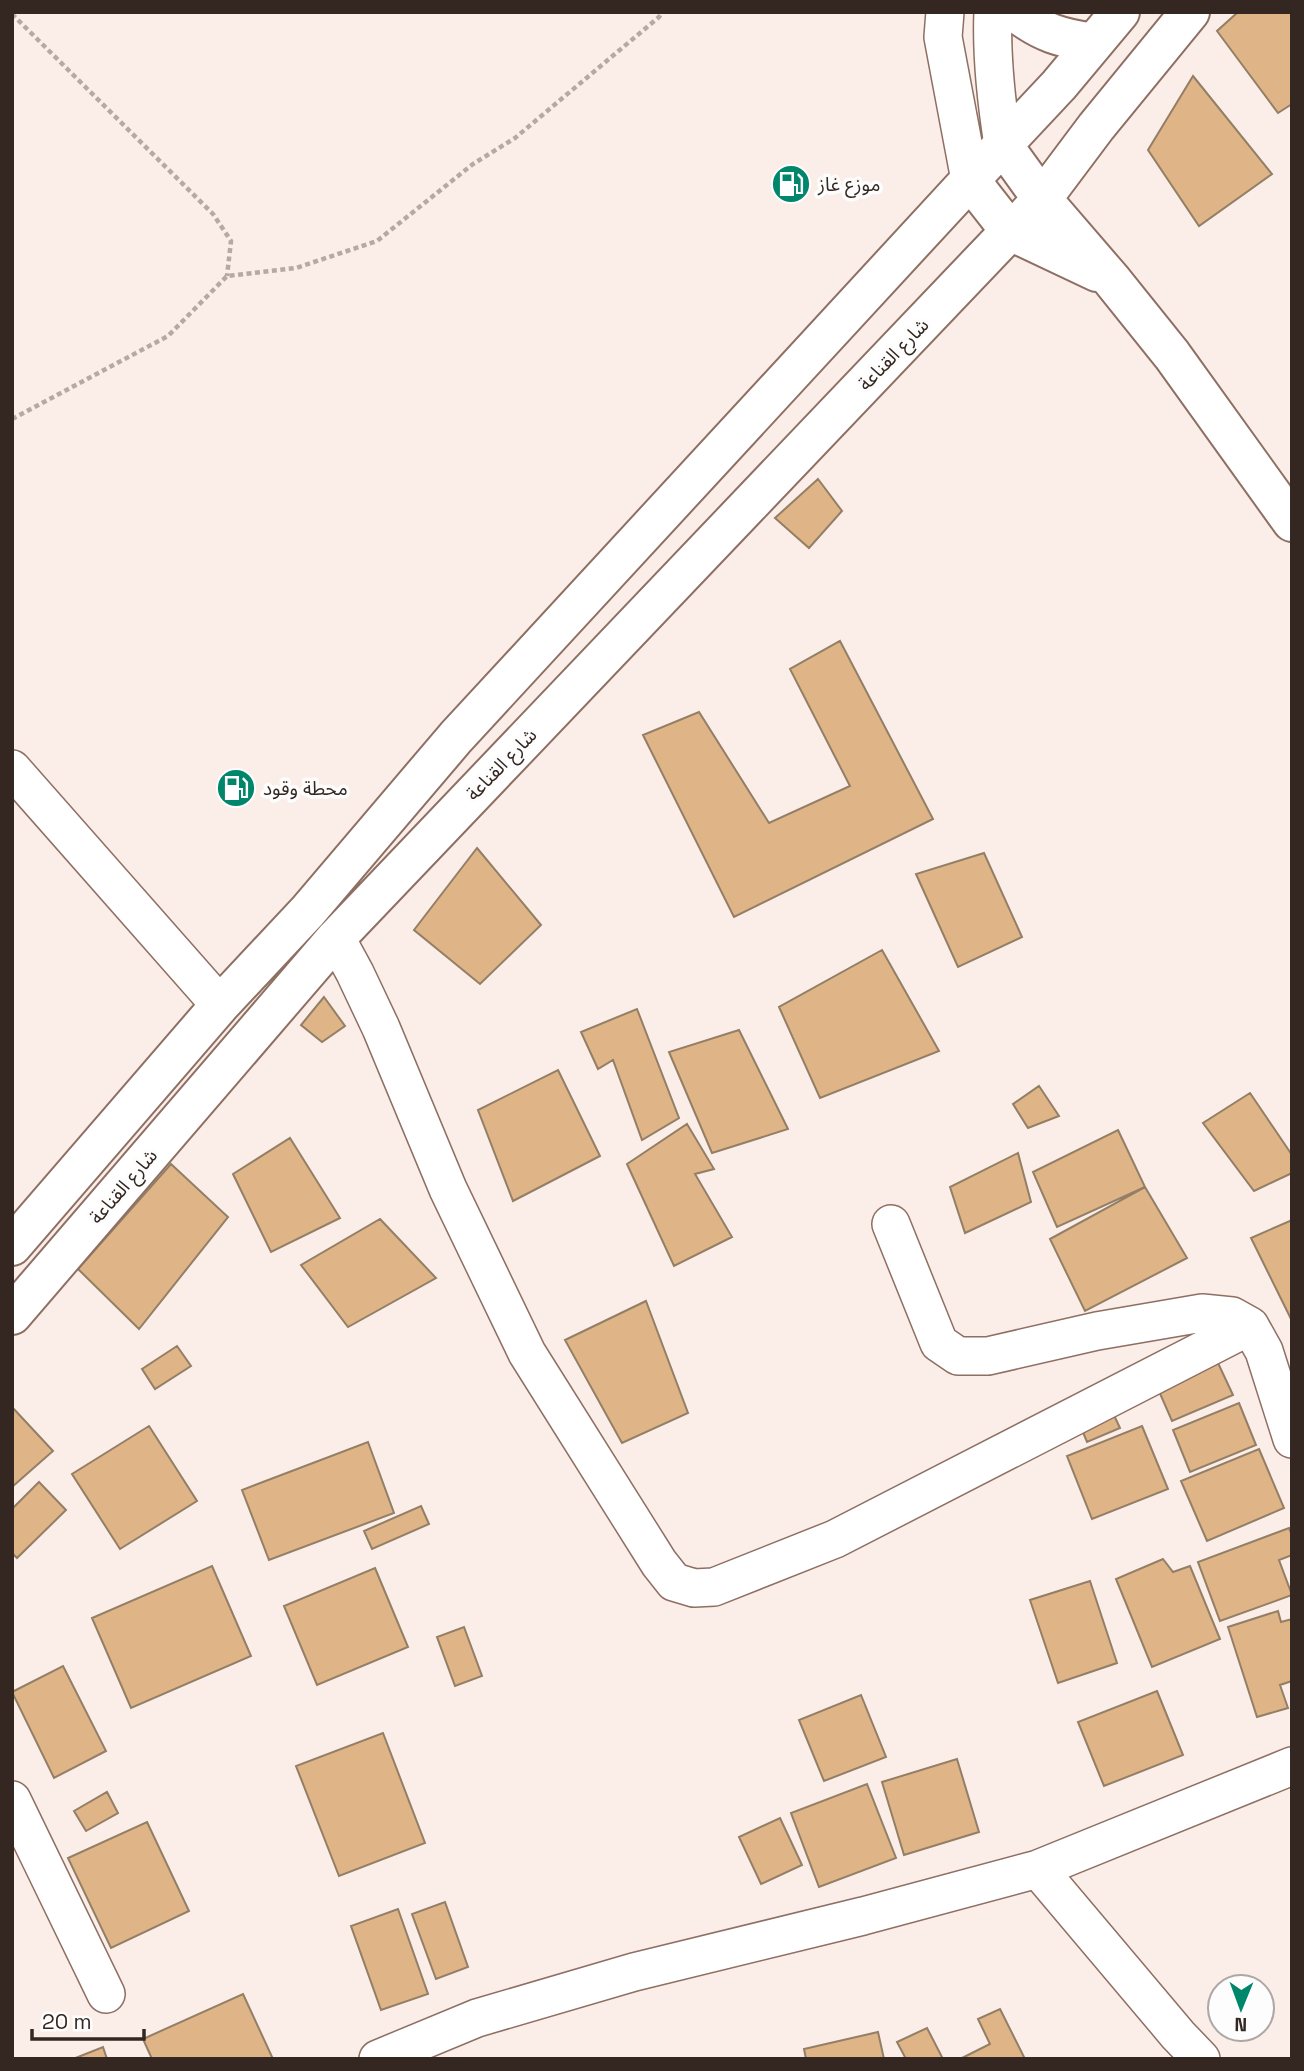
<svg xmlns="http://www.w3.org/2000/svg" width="1304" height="2071" viewBox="0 0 1304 2071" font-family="'Space Grotesk','Noto Sans Arabic',sans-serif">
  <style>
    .building { fill: #dfb587; stroke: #937e66; stroke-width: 2 }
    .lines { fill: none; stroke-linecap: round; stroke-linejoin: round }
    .minor-casing { stroke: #8e6f63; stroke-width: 40 }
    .tertiary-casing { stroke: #8e6f63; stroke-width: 42 }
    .secondary-casing { stroke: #8e6f63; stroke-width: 42 }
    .path { stroke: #b6a9a3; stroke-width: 4.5; stroke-dasharray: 5 3.5; stroke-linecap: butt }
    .minor { stroke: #fff; stroke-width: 37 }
    .tertiary { stroke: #fff; stroke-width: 38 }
    .secondary { stroke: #fff; stroke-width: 38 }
    .labels { text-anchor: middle; stroke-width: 7; stroke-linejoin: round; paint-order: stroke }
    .poi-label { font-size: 19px; fill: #342721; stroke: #fdfdfd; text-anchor: start }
    .street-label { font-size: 19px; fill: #342721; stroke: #fdfdfd }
  </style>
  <rect width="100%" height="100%" fill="#fbede7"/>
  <path class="building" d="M1238 12H1292V104L1278 113 1217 31Z
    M1193 76 1272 174 1199 226 1148 150Z
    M818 479 842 511 809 548 775 518Z
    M840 641 933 819 734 917 643 735 699 712 769 823 850 786 790 669Z
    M477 848 541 925 480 984 414 930Z
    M984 853 1022 937 958 967 916 874Z
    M882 950 939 1051 820 1098 779 1007Z
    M324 997 345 1026 322 1042 301 1025Z
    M637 1009 679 1118 642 1140 613 1060 598 1069 581 1032Z
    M739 1030 788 1129 712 1153 669 1052Z
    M558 1070 600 1156 513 1201 478 1110Z
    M1039 1086 1059 1116 1028 1128 1013 1104Z
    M1250 1093 1292 1155V1173L1254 1191 1203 1123Z
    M687 1124 714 1169 695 1174 732 1237 674 1266 627 1164Z
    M1118 1130 1145 1187 1057 1227 1033 1172Z
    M290 1138 340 1218 271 1252 233 1174Z
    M1018 1153 1031 1202 965 1233 950 1187Z
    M171 1164 228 1217 139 1329 78 1269Z
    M1145 1187 1187 1258 1085 1311 1050 1239Z
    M380 1219 436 1278 348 1327 301 1265Z
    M1292 1220V1321L1251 1238Z
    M646 1301 688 1413 622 1443 565 1340Z
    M177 1346 191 1366 155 1389 142 1369Z
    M1218 1363 1233 1395 1172 1421 1158 1389Z
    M1239 1403 1256 1445 1190 1472 1173 1430Z
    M12 1407 53 1451 12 1487Z
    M1112 1411 1120 1428 1087 1442 1080 1425Z
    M149 1426 197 1501 120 1549 72 1474Z
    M1142 1426 1168 1489 1092 1519 1067 1456Z
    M368 1442 394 1513 269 1560 242 1490Z
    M1259 1449 1284 1508 1207 1541 1181 1481Z
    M39 1482 66 1510 17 1558 12 1553V1509Z
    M421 1506 429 1524 372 1549 364 1531Z
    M1289 1528 1292 1535V1555L1279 1560 1292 1595 1220 1621 1198 1562Z
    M1163 1559 1173 1572 1190 1566 1220 1639 1152 1667 1116 1579Z
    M212 1566 251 1656 131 1708 92 1618Z
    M375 1568 408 1647 317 1685 284 1606Z
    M1090 1581 1117 1663 1058 1683 1030 1600Z
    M1278 1611 1281 1622 1292 1619V1681L1280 1685 1288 1708 1257 1717 1228 1627Z
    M464 1627 482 1676 455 1686 437 1637Z
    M63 1666 106 1751 54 1778 12 1692Z
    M1157 1691 1183 1755 1104 1786 1078 1722Z
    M861 1695 886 1757 824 1781 799 1720Z
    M383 1733 425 1843 339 1876 296 1766Z
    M957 1759 979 1832 904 1855 882 1782Z
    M867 1784 896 1858 819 1887 791 1813Z
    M107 1792 118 1813 86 1831 74 1811Z
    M780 1818 802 1865 761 1884 739 1837Z
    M147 1822 189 1911 111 1948 68 1858Z
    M445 1902 468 1967 436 1979 412 1914Z
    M398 1909 428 1994 381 2010 351 1926Z
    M243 1994 273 2059H152L143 2039Z
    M1000 2009 1025 2059H960L990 2044 978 2019Z
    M927 2028 943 2059H906L897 2042Z
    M878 2032 884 2059H806L804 2049Z
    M103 2047 107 2059H73Z"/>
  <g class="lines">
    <g class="minor-casing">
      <path id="minor" d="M945 12 943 37 970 180
        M993 12C991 57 996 100 1003 145
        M12 769 220 1005
        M336 938 355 973 381 1028 448 1189 527 1353 659 1563 674 1582 694 1588 714 1587 835 1539 1250 1326
        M891 1224 939 1343 958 1356H988L1097 1331 1202 1313 1232 1316 1250 1326 1264 1351 1292 1439
        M12 1800 106 1994
        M1038 1869 1178 2035 1201 2059
        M378 2059 477 2018 634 1972 863 1916 1038 1869 1292 1766"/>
    </g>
    <g class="tertiary-casing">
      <path id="tertiary" d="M12 1246 220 1005 308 911 456 737 970 180
        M12 1315 336 938 1010 231"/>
    </g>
    <g class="secondary-casing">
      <path id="secondary" d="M1015 12C1043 33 1060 38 1094 43
        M1003 145 1042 199 1111 279 1172 355 1292 522
        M1027 215 1042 199 1096 127 1190 12
        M1097 272 1010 231 970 180 1059 85 1120 12"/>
    </g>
    <path class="path" d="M12 14 213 214 231 241 227 276
      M12 419 168 336 227 276 296 268 377 241 473 164 515 138 659 17 662 12"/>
    <use href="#minor" class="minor"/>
    <use href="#tertiary" class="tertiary"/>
    <use href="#secondary" class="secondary"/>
  </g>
  <defs>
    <g id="fuel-disc" transform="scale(2.0125)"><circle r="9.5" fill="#00876b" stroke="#fdfdfd"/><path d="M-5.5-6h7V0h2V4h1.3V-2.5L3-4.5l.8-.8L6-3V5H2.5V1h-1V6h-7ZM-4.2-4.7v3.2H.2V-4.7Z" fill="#fff"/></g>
  </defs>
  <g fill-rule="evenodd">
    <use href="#fuel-disc" x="791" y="184"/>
    <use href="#fuel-disc" x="236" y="788"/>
  </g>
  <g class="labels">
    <g class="poi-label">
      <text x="818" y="191">موزع غاز</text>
      <text x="263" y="795">محطة وقود</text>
    </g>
    <g class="street-label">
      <text transform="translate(893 354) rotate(-46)" y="7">شارع القناعة</text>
      <text transform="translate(501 764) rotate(-46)" y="7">شارع القناعة</text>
      <text transform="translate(123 1186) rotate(-49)" y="7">شارع القناعة</text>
    </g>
  </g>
  <rect width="1304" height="2071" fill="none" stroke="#342721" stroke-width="28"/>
  <g transform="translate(1241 2008) rotate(181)"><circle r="33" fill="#fdfdfd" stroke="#ada7a5" stroke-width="2"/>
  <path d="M0-5L12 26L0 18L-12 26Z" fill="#00876b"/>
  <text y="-10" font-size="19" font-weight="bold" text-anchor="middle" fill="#342721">N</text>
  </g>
  <path d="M32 2029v10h112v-10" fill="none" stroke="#342721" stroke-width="3.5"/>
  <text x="42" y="2029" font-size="21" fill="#342721" stroke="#fdfdfd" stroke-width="5" paint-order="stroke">20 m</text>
</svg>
